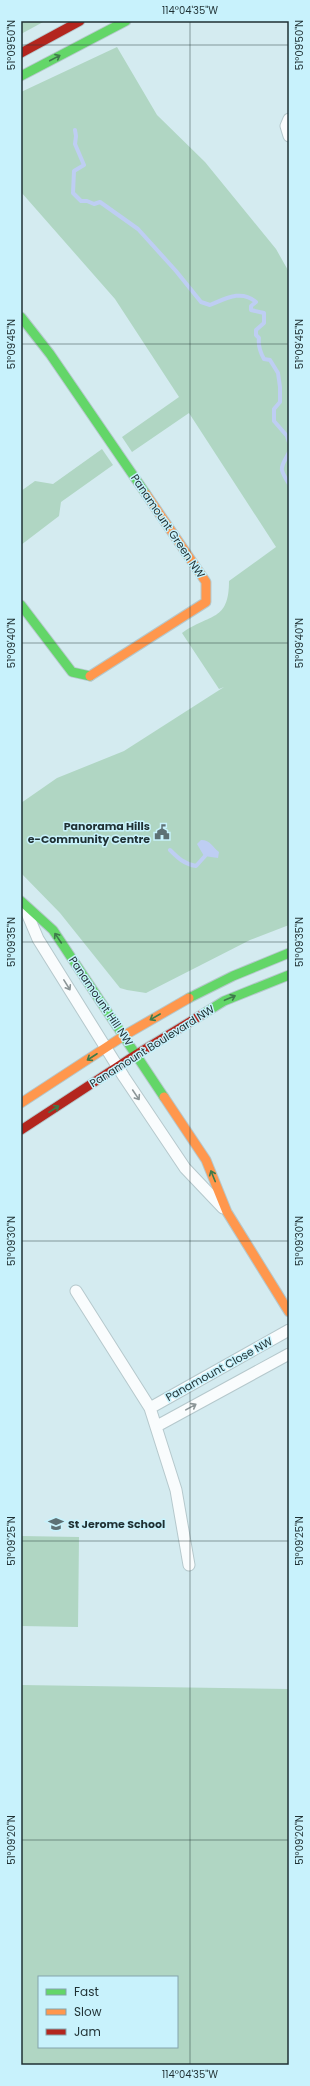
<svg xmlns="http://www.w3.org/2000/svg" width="310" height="2086" viewBox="0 0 310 2086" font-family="Poppins,sans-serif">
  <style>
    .green { fill: #b0d6c3; fill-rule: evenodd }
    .water { fill: #becef3 }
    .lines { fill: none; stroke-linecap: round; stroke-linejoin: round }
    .stream { stroke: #becef3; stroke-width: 4 }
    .street-casing { stroke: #b5c8cc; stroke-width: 13 }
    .fast-casing { stroke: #b5c8cc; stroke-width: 11 }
    .slow-casing { stroke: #b5c8cc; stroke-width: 11 }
    .jam-casing { stroke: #b5c8cc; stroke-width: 11 }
    .street { stroke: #f9fcfd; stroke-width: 11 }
    .fast { stroke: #63d668; stroke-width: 9 }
    .slow { stroke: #ff974d; stroke-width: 9 }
    .jam { stroke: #b3261e; stroke-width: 9 }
    .oneway { stroke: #3e7b4b }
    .oneway2 { stroke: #8c9698 }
    .ticks { fill: none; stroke: #1f3033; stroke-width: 1; stroke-opacity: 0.45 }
    .labels { text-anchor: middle; stroke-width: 3; stroke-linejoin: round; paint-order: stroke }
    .street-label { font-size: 11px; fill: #1f3033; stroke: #c8f2fc }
    .poi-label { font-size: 11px; font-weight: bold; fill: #1f3033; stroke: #c8f2fc; text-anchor: end }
    .neatline { fill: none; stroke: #1f3033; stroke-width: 1.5 }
    .ticks-label { font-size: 10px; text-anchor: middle; fill: #1f3033 }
  </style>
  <rect width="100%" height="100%" fill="#d4ebf0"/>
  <path class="green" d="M21 21H45L21 34Z
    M117 47 157 115 205 162 276 249 289 272V925L250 940 146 993 127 990 120 988 60 913 21 873V803L57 778 124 751 224 687 219 689 182 633C210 613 229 622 229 581L276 547 189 413 132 452 122 437 179 397 115 299 21 192V92Z
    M102 449 113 465 61 502 59 516 21 545V491L35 481 53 484Z
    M21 1536 79 1537 78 1627 21 1626Z
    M21 1685 289 1689V2065H21ZM39 1977H177V2047H39Z"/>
  <path class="water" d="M201 840C211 840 212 847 219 852L218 858 204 856 197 844Z"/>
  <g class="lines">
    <path class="stream" d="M75 130 76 136 75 144 84 165 74 171 73 193 81 201H87L94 204 100 202 138 229 176 271 201 302 210 305C225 299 241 289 256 302L251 306V310L264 313V323L256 330V335L259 338C258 345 260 352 264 359L270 360 278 373 280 387V402L274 409V421L287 436 289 442
      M289 452C281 469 278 466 289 484
      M170 850C178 858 184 864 196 866L205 856"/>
    <g class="street-casing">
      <path id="street" d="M289 119 286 126 289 136
        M24 906 38 939 124 1077 185 1168 223 1208
        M76 1291 150 1408 176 1490 189 1565
        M150 1408 289 1330
        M157 1426 289 1354"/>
    </g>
    <g class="fast-casing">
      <path id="fast" d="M21 76 126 21
        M21 317 50 354 146 494
        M21 605 72 672 90 676
        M21 901 53 930 164 1097
        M189 998 233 976 289 953
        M203 1014 224 1001 289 975"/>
    </g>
    <g class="slow-casing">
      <path id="slow" d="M90 676 206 602V582L146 494
        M164 1097 206 1160 227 1212 289 1312
        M21 1103 125 1035 189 998"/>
    </g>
    <g class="jam-casing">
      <path id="jam" d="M21 53 80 21
        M21 1130 137 1054 203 1014"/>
    </g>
    <use href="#street" class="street"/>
    <use href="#fast" class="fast"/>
    <use href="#slow" class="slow"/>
    <use href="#jam" class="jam"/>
  </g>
  <defs><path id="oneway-shaft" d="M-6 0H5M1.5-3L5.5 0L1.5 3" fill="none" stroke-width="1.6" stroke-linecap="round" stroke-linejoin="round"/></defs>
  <g class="oneway">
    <use href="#oneway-shaft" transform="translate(55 58) rotate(-28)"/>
    <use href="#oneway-shaft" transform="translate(58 938) rotate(-124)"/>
    <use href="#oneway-shaft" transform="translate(230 998) rotate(-23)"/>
    <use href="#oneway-shaft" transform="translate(155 1017) rotate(150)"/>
    <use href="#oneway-shaft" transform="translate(92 1057) rotate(147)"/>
    <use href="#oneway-shaft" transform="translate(54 1109) rotate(-33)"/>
    <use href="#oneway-shaft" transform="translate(213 1176) rotate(-112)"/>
  </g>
  <g class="oneway2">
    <use href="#oneway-shaft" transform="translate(67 985) rotate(58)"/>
    <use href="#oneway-shaft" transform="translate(136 1095) rotate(56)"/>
    <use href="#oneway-shaft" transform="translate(191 1407) rotate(-29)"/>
  </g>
  <path class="ticks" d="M190 21V2065M21 45H289M21 344H289M21 643H289M21 942H289M21 1241H289M21 1541H289M21 1840H289"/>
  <defs>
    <g id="civic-bare" transform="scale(1.2)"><path d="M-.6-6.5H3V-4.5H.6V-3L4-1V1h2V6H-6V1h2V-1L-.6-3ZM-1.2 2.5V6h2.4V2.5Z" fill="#5e7175" stroke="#c8f2fc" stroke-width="2.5" paint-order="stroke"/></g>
    <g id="school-bare" transform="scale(1.2)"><path d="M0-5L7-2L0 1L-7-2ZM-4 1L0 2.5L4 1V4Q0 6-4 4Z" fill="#5e7175" stroke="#c8f2fc" stroke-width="2.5" paint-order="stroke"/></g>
  </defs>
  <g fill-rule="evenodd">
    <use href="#civic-bare" x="162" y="832"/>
    <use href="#school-bare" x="56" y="1524"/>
  </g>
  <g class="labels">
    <g class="street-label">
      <text transform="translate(168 526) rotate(56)" y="4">Panamount Green NW</text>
      <text transform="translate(101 1001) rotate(56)" y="4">Panamount Hill NW</text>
      <text transform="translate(152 1046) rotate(-32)" y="4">Panamount Boulevard NW</text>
      <text transform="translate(219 1369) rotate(-29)" y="4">Panamount Close NW</text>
    </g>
    <g class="poi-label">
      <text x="150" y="830">Panorama Hills<tspan x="150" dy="13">e-Community Centre</tspan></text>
      <text x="68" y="1528" text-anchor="start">St Jerome School</text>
    </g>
  </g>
  <rect width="310" height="2086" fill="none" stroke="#c8f2fc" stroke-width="44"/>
  <rect x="38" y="1976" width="140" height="72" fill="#c8f2fc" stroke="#84a4ac"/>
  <rect x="46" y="1989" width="20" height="6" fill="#63d668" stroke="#84a4ac"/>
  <text x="74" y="1996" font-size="12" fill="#1f3033">Fast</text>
  <rect x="46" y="2009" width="20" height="6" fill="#ff974d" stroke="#84a4ac"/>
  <text x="74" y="2016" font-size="12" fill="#1f3033">Slow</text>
  <rect x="46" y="2029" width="20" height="6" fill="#b3261e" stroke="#84a4ac"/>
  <text x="74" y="2036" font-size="12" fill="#1f3033">Jam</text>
  <rect x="22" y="22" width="266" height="2042" class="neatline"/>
  <g class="ticks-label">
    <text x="190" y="14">114°04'35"W</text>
    <text transform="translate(11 45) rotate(-90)" y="4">51°09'50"N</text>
    <text transform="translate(299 45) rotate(-90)" y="4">51°09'50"N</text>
    <text transform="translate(11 344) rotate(-90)" y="4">51°09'45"N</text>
    <text transform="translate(299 344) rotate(-90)" y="4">51°09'45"N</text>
    <text transform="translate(11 643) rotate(-90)" y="4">51°09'40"N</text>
    <text transform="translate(299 643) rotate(-90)" y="4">51°09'40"N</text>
    <text transform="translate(11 942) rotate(-90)" y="4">51°09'35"N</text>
    <text transform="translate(299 942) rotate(-90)" y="4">51°09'35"N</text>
    <text transform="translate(11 1241) rotate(-90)" y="4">51°09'30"N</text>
    <text transform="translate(299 1241) rotate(-90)" y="4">51°09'30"N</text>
    <text transform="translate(11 1541) rotate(-90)" y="4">51°09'25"N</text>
    <text transform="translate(299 1541) rotate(-90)" y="4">51°09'25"N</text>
    <text transform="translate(11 1840) rotate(-90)" y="4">51°09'20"N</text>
    <text transform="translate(299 1840) rotate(-90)" y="4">51°09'20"N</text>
    <text x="190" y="2078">114°04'35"W</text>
  </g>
</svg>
